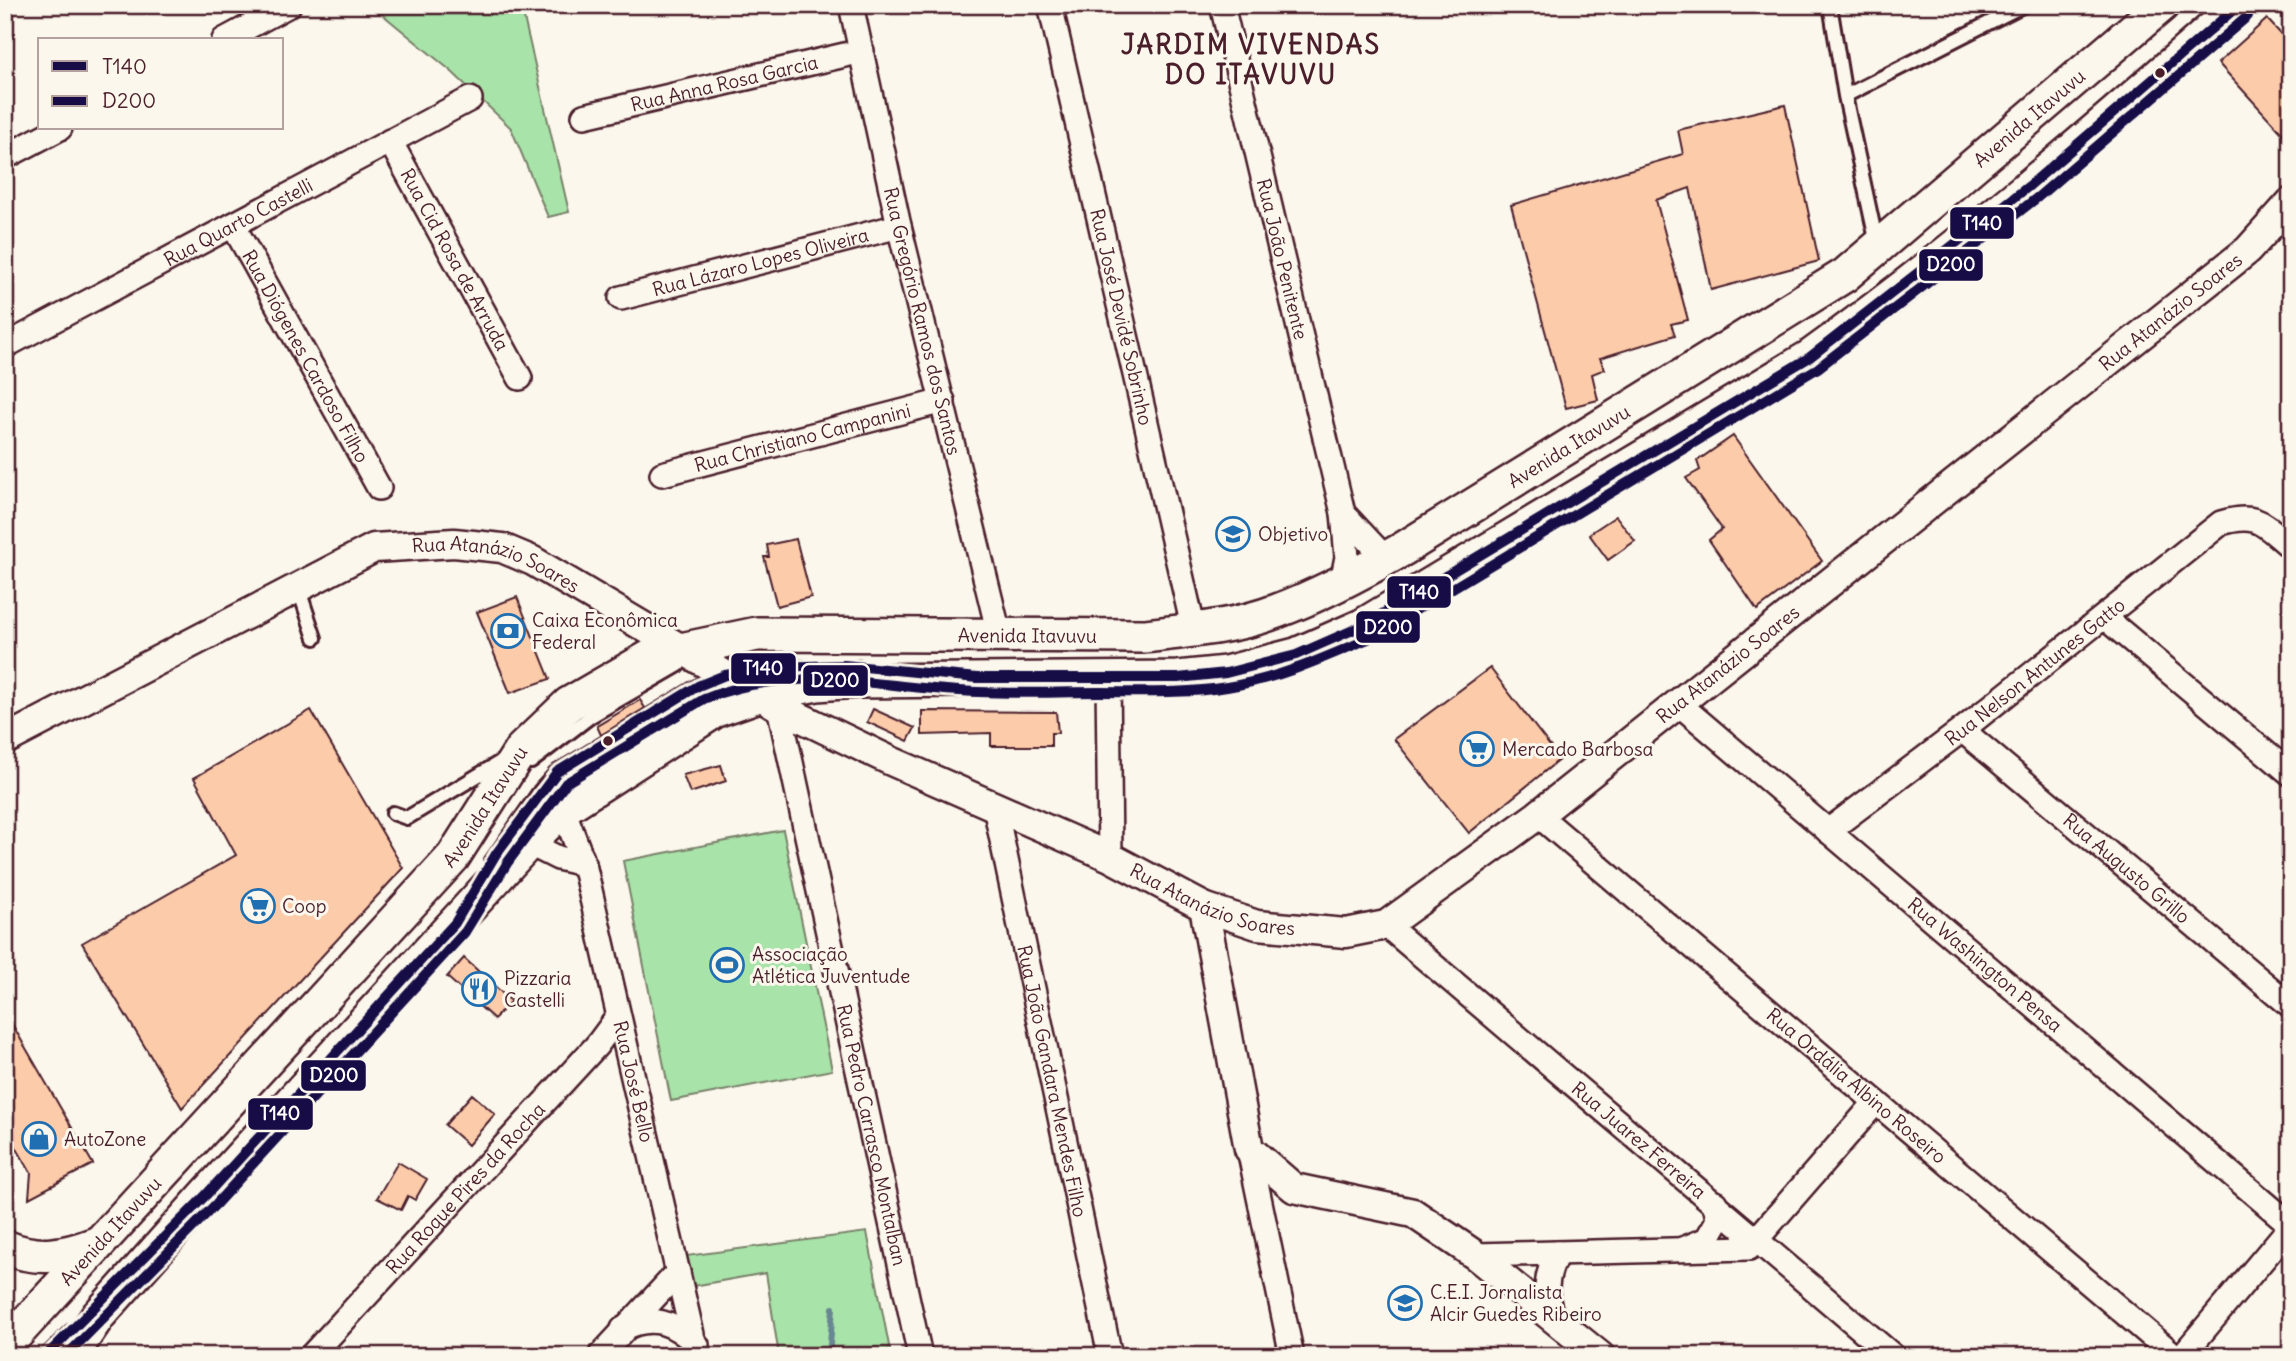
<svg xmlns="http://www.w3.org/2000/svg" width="2296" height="1361" viewBox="0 0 2296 1361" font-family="Delius,sans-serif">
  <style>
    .green { fill: #a8e3a9; stroke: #79816a; stroke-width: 2 }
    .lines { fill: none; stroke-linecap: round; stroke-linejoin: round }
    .stream { stroke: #698793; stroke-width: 6 }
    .building { fill: #fbcbaa; stroke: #4a1f2b; stroke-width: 2 }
    .service-casing { stroke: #4a1f2b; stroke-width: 18 }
    .minor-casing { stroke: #4a1f2b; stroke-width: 28 }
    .tertiary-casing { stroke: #4a1f2b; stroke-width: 33 }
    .secondary-casing { stroke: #4a1f2b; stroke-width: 38 }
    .service { stroke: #fbf7ec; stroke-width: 12 }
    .minor { stroke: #fbf7ec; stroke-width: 23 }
    .tertiary { stroke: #fbf7ec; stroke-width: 28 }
    .secondary { stroke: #fbf7ec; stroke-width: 33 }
    .bus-1-casing { stroke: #fbf7ec; stroke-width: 16 }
    .bus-2-casing { stroke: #fbf7ec; stroke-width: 16 }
    .bus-1 { stroke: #170c46; stroke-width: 10 }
    .bus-2 { stroke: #170c46; stroke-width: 10 }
    .bus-dot { fill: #4a1f2b; stroke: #fbf7ec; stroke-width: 2.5 }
    .labels { text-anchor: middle; stroke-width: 6; stroke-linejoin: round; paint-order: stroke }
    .street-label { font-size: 19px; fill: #4a1f2b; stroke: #fbf7ec }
    .poi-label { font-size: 19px; fill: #4a1f2b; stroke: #fbf7ec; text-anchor: start }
    .district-label { font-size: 26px; font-weight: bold; letter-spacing: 2px; fill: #4a1f2b; stroke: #fbf7ec }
    .line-badge { stroke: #fbf7ec; stroke-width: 2.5 }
    .badge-label { font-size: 19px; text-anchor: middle; font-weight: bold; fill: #fff }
  </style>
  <rect width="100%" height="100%" fill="#fbf7ec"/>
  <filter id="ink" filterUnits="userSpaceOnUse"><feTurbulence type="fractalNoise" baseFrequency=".0143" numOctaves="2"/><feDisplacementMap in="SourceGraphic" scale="14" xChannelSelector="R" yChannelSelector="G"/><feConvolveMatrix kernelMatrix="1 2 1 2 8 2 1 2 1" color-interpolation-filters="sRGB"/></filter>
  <g filter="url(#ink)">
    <path class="green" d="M371 5H521L569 212 548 217 511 128 451 71Z
      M783 830 832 1070 671 1101 623 861Z
      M867 1232 891 1356H779L766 1273 693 1286 686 1256Z"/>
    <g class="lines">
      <path class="stream" d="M829 1356 833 1308"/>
    </g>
    <path class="building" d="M2267 19 2291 45V143L2218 63Z
      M1785 105 1819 261 1711 290 1690 188 1656 200 1688 320 1671 324 1675 335 1600 358 1605 369 1592 374 1598 400 1566 408 1511 205 1683 154 1678 130Z
      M1733 436 1822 561 1757 610 1709 540 1722 529 1686 478 1700 470 1697 461Z
      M1616 516 1635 541 1608 560 1589 534Z
      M796 539 811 597 777 606 764 557H769L767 545Z
      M517 597 550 679 510 693 477 612Z
      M1490 668 1560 759 1469 833 1394 739Z
      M640 700 645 708 601 735 597 726Z
      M873 709 915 728 908 741 867 722Z
      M311 710 403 868 182 1108 82 943 236 855 194 778Z
      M922 711 1056 712 1058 733H1051V746H991V733L922 735Z
      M654 723 656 726 612 754 610 750Z
      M721 765 726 781 690 793 683 775Z
      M464 958 511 1001 494 1019 447 977Z
      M5 1012 93 1164 29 1198 31 1173 5 1128Z
      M472 1094 495 1114 468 1145 445 1125Z
      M398 1162 427 1179 415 1200 408 1196 401 1210 377 1198Z"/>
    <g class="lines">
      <g class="service-casing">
        <path id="service" d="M1830 5 1845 96 1877 244
          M1845 96 2024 5
          M298 587 315 638
          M531 762 591 716 679 665
          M393 813 407 818 502 761
          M491 862 540 791 557 772 698 686 725 675 771 667H858
          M46 1356 71 1331"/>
      </g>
      <g class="minor-casing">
        <g id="minor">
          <path id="s1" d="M851 5 899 226 999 634"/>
          <path id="s2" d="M1050 5 1194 631"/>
          <path id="s3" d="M1222 5 1343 513 1347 557 1342 582"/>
          <path d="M224 40 289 5"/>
          <path id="s4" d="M584 116 862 51"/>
          <path id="s5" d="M390 141 520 378"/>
          <path d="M5 157 60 128"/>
          <path id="s6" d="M233 225 379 488"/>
          <path id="s7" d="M621 298 899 226"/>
          <path id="s8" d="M5 346 470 99"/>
          <path id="s9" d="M662 474 943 401"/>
          <path d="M1343 513 1386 559"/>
          <path d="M2104 617 2291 774"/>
          <path d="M1108 677 1110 857"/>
          <path id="s10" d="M1679 704 2291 1225"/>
          <path id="s11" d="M779 707 920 1356"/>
          <path id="s12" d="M1962 730 2291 1006"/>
          <path id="s13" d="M995 807 1110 1356"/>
          <path id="s14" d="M563 809 584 864 697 1356"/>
          <path id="s15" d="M1538 815 2175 1356"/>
          <path id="s16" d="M1828 831 1962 730 2221 523C2258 512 2263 524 2291 547"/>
          <path d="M528 843 558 858 584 864"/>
          <path id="s17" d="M1386 925 1893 1356"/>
          <path d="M1249 1149 1292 1356"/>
          <path d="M1683 1249 1707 1239 1718 1220 1715 1203"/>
          <path d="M1475 1255 1749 1248 1876 1102"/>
          <path d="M1553 1318C1544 1293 1545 1275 1558 1253"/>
          <path d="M623 1329C652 1313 675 1323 697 1345"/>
          <path id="s18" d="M311 1356 597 1045 617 1018"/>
          <path d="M600 1356 678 1272"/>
          <path d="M2182 1356 2291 1226"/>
        </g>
      </g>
      <g class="tertiary-casing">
        <g id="tertiary">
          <path id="s19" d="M5 740 374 548 454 543 502 548 533 561 779 707 891 761 1110 857 1204 907 1257 925 1346 933 1386 925 1538 815 2248 250 2291 202"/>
          <path d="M1204 907 1249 1149 1294 1188 1413 1213 1475 1255 1600 1356"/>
        </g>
      </g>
      <g class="secondary-casing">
        <g id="secondary">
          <path d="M5 1247C38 1261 64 1256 96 1244"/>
          <path id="s20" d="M5 1346 453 857 521 750 569 704 652 656 757 634 1144 636C1187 631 1236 627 1277 611 1320 595 1363 572 1403 549L1845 275 2162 5"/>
          <path d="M71 1356 98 1316 206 1195 528 843 563 809 716 710 759 695 817 684 857 681 1178 678 1226 673 1296 655 1362 626 1810 357C1960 249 2101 127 2239 5"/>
        </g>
      </g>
      <use href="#service" class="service"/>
      <use href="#minor" class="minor"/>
      <use href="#tertiary" class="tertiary"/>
      <use href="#secondary" class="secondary"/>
      <g class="bus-1-casing">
        <path id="bus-1" d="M46 1356 206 1195 455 923 496 854 557 772 698 686 725 675 771 667 844 665 977 678H1178L1226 673 1296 655 1362 626 1810 357 2029 186 2239 5"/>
      </g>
      <g class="bus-2-casing">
        <path id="bus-2" d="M66 1356 216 1204 465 932 508 862 566 783 704 699C793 662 886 689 978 692 1018 694 1059 692 1100 692 1142 692 1185 694 1227 687 1277 679 1322 659 1368 639L1818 368 2038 197 2248 16"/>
      </g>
      <use href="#bus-1" class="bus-1"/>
      <use href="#bus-2" class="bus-2"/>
    </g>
  </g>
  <defs>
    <g id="university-ring" transform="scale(1.75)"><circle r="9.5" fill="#fbf7ec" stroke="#1f6fb2" stroke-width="1.5"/><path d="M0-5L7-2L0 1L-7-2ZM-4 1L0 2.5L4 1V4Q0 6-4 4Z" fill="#1f6fb2"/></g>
    <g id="bank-ring" transform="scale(1.75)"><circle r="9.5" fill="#fbf7ec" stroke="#1f6fb2" stroke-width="1.5"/><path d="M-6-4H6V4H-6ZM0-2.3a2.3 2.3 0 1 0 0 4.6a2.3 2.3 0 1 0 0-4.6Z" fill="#1f6fb2"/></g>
    <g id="supermarket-ring" transform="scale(1.75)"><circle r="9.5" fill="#fbf7ec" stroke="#1f6fb2" stroke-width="1.5"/><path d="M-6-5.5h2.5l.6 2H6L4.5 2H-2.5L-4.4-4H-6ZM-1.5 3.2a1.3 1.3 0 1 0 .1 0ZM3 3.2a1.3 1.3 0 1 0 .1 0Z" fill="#1f6fb2"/></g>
    <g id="stadium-ring" transform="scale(1.75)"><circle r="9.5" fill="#fbf7ec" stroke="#1f6fb2" stroke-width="1.5"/><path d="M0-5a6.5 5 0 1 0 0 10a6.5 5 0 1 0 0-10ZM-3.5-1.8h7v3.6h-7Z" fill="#1f6fb2"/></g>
    <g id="restaurant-ring" transform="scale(1.75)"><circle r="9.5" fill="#fbf7ec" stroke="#1f6fb2" stroke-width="1.5"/><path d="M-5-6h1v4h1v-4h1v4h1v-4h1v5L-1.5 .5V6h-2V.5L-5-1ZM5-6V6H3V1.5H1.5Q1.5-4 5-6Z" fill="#1f6fb2"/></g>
    <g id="shop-ring" transform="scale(1.75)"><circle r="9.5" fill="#fbf7ec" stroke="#1f6fb2" stroke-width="1.5"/><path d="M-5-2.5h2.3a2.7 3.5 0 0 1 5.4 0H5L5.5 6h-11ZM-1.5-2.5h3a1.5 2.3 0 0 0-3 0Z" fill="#1f6fb2"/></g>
    <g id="school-ring" transform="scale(1.75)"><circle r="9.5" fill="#fbf7ec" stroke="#1f6fb2" stroke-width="1.5"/><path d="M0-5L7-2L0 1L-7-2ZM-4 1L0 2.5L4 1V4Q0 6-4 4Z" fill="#1f6fb2"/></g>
  </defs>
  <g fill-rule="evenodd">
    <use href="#university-ring" x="1233" y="534"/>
    <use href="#bank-ring" x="508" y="631"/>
    <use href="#supermarket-ring" x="1477" y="749"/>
    <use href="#supermarket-ring" x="258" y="906"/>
    <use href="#stadium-ring" x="727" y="965"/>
    <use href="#restaurant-ring" x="479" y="989"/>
    <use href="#shop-ring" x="39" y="1139"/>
    <use href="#school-ring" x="1405" y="1303"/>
  </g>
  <g class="bus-dot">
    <circle cx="2160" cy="73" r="6"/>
    <circle cx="608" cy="741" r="6"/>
  </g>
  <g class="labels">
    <g class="street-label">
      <text dy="7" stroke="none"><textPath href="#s4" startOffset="144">Rua Anna Rosa Garcia</textPath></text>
      <text dy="7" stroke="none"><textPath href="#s20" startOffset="2485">Avenida Itavuvu</textPath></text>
      <text dy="7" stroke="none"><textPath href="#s8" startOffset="264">Rua Quarto Castelli</textPath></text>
      <text dy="7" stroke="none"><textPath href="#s3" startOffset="261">Rua João Penitente</textPath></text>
      <text dy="7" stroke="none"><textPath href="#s5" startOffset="135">Rua Cid Rosa de Arruda</textPath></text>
      <text dy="7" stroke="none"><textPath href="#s7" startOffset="144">Rua Lázaro Lopes Oliveira</textPath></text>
      <text dy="7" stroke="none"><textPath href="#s19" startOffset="2516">Rua Atanázio Soares</textPath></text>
      <text dy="7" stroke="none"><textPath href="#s2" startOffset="320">Rua José Devidé Sobrinho</textPath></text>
      <text dy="7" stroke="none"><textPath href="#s1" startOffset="324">Rua Gregório Ramos dos Santos</textPath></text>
      <text dy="7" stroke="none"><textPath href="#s6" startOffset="150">Rua Diógenes Cardoso Filho</textPath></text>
      <text dy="7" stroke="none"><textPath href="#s9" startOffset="145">Rua Christiano Campanini</textPath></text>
      <text dy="7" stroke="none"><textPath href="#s20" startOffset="1918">Avenida Itavuvu</textPath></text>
      <text dy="7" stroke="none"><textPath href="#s19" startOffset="542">Rua Atanázio Soares</textPath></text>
      <text dy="7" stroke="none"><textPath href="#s20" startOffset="1330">Avenida Itavuvu</textPath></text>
      <text dy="7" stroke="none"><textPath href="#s19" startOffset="1950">Rua Atanázio Soares</textPath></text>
      <text dy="7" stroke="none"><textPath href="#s16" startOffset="261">Rua Nelson Antunes Gatto</textPath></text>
      <text dy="7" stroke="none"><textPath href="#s20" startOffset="723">Avenida Itavuvu</textPath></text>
      <text dy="7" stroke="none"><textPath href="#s12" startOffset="215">Rua Augusto Grillo</textPath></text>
      <text dy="7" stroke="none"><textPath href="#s19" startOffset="1340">Rua Atanázio Soares</textPath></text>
      <text dy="7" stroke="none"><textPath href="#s10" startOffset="402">Rua Washington Pensa</textPath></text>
      <text dy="7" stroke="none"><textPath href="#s13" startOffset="280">Rua João Gandara Mendes Filho</textPath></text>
      <text dy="7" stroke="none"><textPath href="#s14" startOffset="282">Rua José Bello</textPath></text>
      <text dy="7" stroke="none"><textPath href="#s15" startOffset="418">Rua Ordália Albino Roseiro</textPath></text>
      <text dy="7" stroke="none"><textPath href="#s11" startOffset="438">Rua Pedro Carrasco Montalban</textPath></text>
      <text dy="7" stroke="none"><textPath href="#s17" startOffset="332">Rua Juarez Ferreira</textPath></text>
      <text dy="7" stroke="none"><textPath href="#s18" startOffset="228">Rua Roque Pires da Rocha</textPath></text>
      <text dy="7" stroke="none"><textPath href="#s20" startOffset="156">Avenida Itavuvu</textPath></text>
    </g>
    <g class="poi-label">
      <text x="1258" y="541">Objetivo</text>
      <text x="532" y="627">Caixa Econômica<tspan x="532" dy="22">Federal</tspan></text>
      <text x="1502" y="756">Mercado Barbosa</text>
      <text x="282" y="913">Coop</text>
      <text x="752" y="961">Associação<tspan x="752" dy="22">Atlética Juventude</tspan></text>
      <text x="504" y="985">Pizzaria<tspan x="504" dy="22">Castelli</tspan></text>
      <text x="64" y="1146">AutoZone</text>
      <text x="1430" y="1299">C.E.I. Jornalista<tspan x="1430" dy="22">Alcir Guedes Ribeiro</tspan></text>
    </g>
    <g class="district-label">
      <text x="1251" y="54">JARDIM VIVENDAS<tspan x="1251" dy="30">DO ITAVUVU</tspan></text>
    </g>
  </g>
  <g class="line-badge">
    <rect x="1949" y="206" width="66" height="34" rx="7" fill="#170c46"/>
    <rect x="1918" y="248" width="66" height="34" rx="7" fill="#170c46"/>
    <rect x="1386" y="575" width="66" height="34" rx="7" fill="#170c46"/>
    <rect x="1355" y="610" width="66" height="34" rx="7" fill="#170c46"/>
    <rect x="730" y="652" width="67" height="33" rx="7" fill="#170c46"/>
    <rect x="802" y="664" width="67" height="33" rx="7" fill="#170c46"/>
    <rect x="300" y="1059" width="67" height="33" rx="7" fill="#170c46"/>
    <rect x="247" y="1097" width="67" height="34" rx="7" fill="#170c46"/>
  </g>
  <g class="badge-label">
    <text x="1982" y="230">T140</text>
    <text x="1951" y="271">D200</text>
    <text x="1419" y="599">T140</text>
    <text x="1388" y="634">D200</text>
    <text x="763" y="675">T140</text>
    <text x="835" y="687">D200</text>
    <text x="334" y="1082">D200</text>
    <text x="280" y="1120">T140</text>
  </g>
  <rect width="2296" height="1361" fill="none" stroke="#fbf7ec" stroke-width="28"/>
  <rect x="14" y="14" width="2268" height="1333" fill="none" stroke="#4a1f2b" stroke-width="2.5" filter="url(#ink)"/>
  <rect x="38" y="38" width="245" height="91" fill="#fbf7ec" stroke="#b4a19f" stroke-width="2"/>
  <rect x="52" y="61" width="35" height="10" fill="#170c46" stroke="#b4a19f" stroke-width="2"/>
  <text x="102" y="74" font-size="21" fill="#4a1f2b">T140</text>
  <rect x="52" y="96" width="35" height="10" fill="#170c46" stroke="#b4a19f" stroke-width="2"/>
  <text x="102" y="108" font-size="21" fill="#4a1f2b">D200</text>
</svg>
